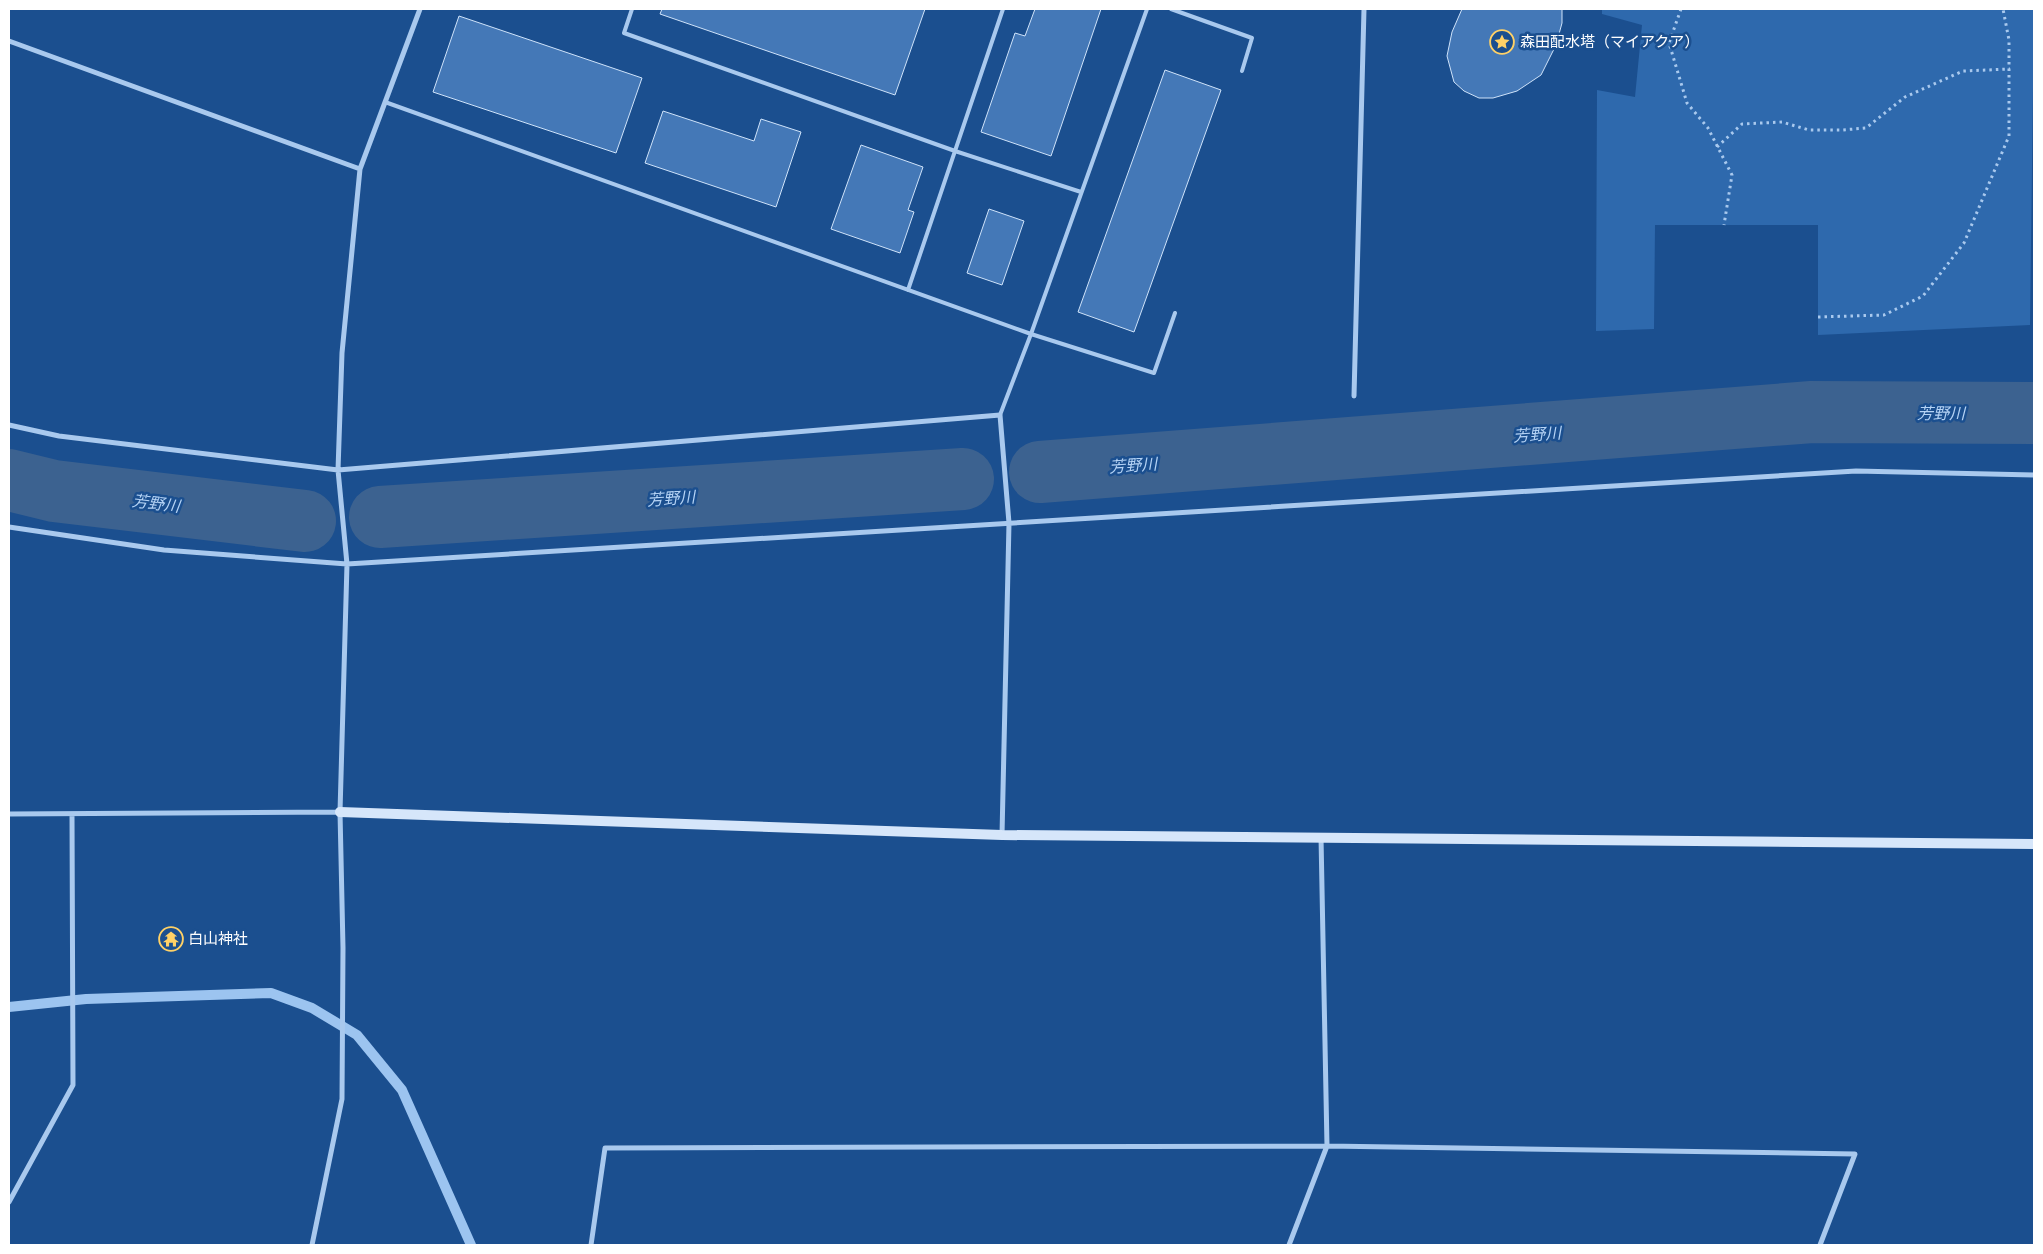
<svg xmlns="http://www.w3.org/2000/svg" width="2043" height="1254" viewBox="0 0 2043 1254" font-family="'PT Sans Narrow','Noto Sans JP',sans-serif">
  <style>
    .green { fill: #2e69ad }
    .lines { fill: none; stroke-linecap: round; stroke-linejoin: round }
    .stream { stroke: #9cc4f0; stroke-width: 10 }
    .river { stroke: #3c6290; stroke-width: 62 }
    .building { fill: #4478b7; stroke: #cfe3fa }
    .path { stroke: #a9c9ee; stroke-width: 3; stroke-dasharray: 2.5 4; stroke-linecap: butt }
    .lane { stroke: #a9c9ee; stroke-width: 4 }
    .street { stroke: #a9c9ee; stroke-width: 5 }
    .secondary { stroke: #d6e6fa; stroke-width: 10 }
    .labels { text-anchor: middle; stroke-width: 5; stroke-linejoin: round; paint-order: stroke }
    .poi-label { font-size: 15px; fill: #fff; stroke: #1b4f8f; text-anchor: start }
    .water-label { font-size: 16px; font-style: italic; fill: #b5d3f5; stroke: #1b4f8f }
  </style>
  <rect width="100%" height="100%" fill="#1b4f8f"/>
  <path class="green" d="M1602 9H2034L2030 325 1818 335V225H1655L1654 329 1596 331 1597 90 1635 97 1642 25 1602 14Z"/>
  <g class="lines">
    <path class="stream" d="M9 1007 86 999 271 993 312 1008 357 1035 402 1090 471 1245"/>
    <path class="river" d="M1040 472 1812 412 2034 413
      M9 480 54 491 305 521
      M380 517 963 479"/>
  </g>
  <path class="building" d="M662 9H925L895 95 660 14Z
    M1035 9H1101L1051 156 981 132 1015 33 1025 36Z
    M1462 9H1562V23L1556 45 1541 75 1517 91 1493 98H1479L1464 91 1454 82 1447 56 1452 32Z
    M459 16 642 78 616 153 433 92Z
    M1165 70 1221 90 1134 332 1078 312Z
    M663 111 754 141 761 119 801 132 776 207 645 163Z
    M861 145 923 167 908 210 914 212 900 253 831 229Z
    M989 209 1024 221 1002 285 967 273Z"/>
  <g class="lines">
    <path class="path" d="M1681 9 1669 43 1687 103 1708 128 1732 175 1724 225
      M1717 147 1742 124 1782 122 1809 130H1842L1866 128 1905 97 1963 71 2010 69
      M1818 317 1884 315 1923 296 1964 243 2009 136V40L2003 9"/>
    <path class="lane" d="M632 9 624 33 955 151 1081 192
      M1147 9 1031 334 1154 373 1175 313
      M1171 9 1252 38 1242 71
      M385 102 1031 334 1000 415
      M908 290 1003 9"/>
    <path class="street" d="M9 41 360 169
      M1354 396 1364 9
      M9 425 59 436 338 470 1000 415 1009 523 1002 835
      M9 527 164 550 347 564 1856 471 2034 475
      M9 814 340 812
      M9 1202 73 1085 72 814
      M312 1245 342 1099 343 948 340 812 347 564 338 470 342 353 360 169 420 9
      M591 1245 605 1148 1327 1146 1855 1154 1820 1245
      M1289 1245 1327 1146 1321 837"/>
    <path class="secondary" d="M340 812 1002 835 2034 844"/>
  </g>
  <defs>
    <g id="sight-ring" transform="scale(1.25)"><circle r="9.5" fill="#1b4f8f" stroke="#ffd166" stroke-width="1.5"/><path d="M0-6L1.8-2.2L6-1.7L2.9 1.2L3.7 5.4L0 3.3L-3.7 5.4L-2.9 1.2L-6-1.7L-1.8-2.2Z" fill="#ffd166"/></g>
    <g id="temple-ring" transform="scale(1.25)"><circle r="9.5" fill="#1b4f8f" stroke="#ffd166" stroke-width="1.5"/><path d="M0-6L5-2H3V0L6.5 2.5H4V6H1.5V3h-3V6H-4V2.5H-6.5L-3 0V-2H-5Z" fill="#ffd166"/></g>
  </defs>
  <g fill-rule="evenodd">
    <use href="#sight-ring" x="1502" y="42"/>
    <use href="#temple-ring" x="171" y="939"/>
  </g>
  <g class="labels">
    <g class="poi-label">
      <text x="1520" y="47">森田配水塔（マイアクア）</text>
      <text x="188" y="944">白山神社</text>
    </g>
    <g class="water-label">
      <text x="1941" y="419">芳野川</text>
      <text transform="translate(1537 434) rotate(-4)" y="6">芳野川</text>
      <text transform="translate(1133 465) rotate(-4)" y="6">芳野川</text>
      <text transform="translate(671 498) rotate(-4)" y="6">芳野川</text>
      <text transform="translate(156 503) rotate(7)" y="6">芳野川</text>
    </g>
  </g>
  <rect width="2043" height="1254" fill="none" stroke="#ffffff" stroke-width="20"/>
</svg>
